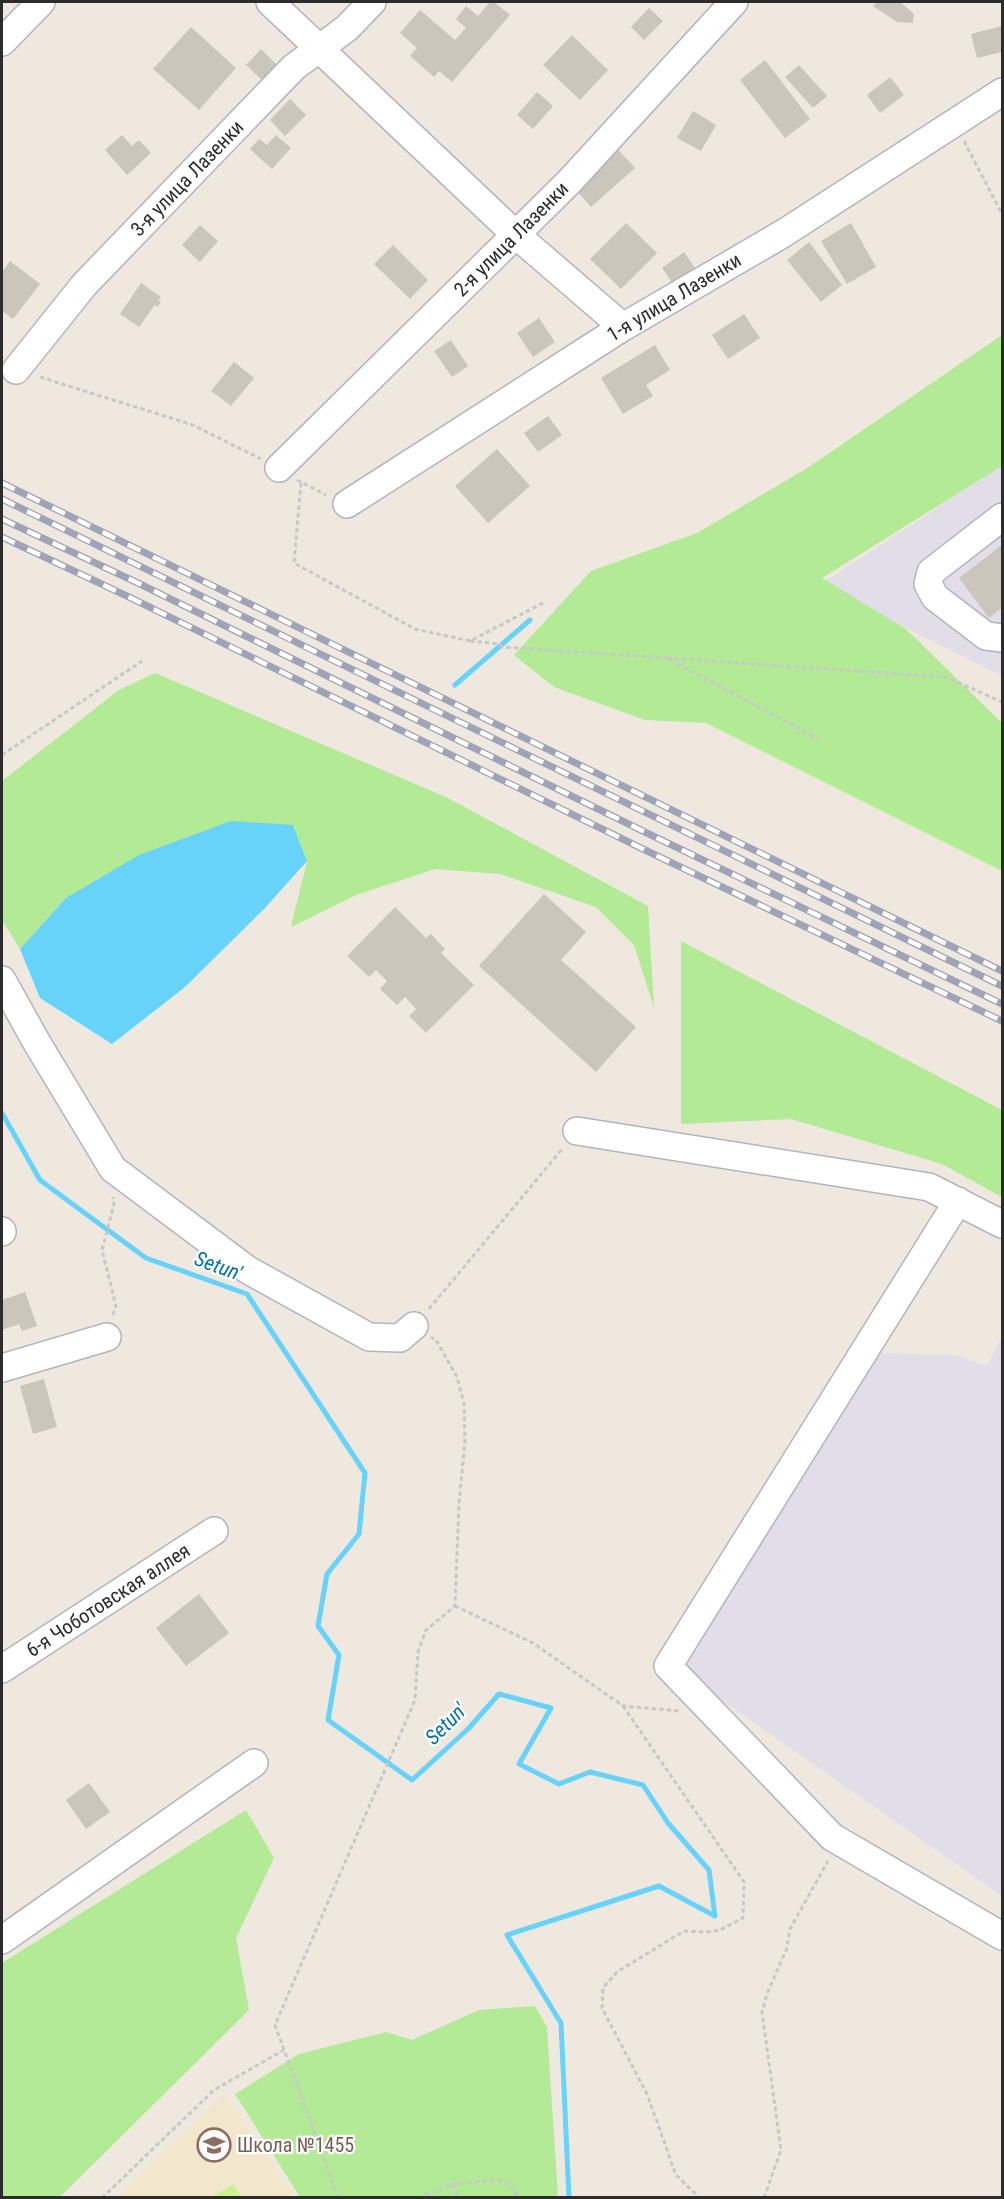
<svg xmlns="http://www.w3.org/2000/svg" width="1004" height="2199" viewBox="0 0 1004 2199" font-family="'Roboto Condensed',sans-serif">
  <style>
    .industrial { fill: #e1dee7 }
    .education { fill: #f2e6cc }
    .green { fill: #b2ea95 }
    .pitch { fill: #c9f390 }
    .water { fill: #67d3fa }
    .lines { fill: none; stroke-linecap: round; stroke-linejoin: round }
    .stream { stroke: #67d3fa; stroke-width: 5 }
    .building { fill: #cac6bc }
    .minor-casing { stroke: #b1b4c1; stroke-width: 30 }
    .path { stroke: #c8c8c8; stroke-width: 3; stroke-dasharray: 4.5 3; stroke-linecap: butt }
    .minor { stroke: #fff; stroke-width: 27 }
    .rail-casing { stroke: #9fa3b8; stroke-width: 7 }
    .rail { stroke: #fff; stroke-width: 4.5; stroke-dasharray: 14; stroke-linecap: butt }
    .labels { text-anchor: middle; stroke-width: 4.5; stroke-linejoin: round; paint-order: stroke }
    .street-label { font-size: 20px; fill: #2c2c2c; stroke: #fff }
    .education-label { font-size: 20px; fill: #785e54; stroke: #fff; text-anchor: start }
    .water-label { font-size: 21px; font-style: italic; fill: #0071ac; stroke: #fff }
  </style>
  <rect width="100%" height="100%" fill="#efe8de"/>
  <path class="industrial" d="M1002 465V676L820 585Z
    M1002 1336V1896L693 1680 685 1668 873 1353 954 1355 987 1366Z"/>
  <path class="education" d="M225 2093 294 2197 114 2198Z"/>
  <path class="green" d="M1002 335V466L822 578 906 629 1002 723V871L706 723 645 720 554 687 514 655 591 571 697 533 809 467Z
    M155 673 446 797 648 906 654 1008 634 945 596 907 500 874 435 869 356 895 291 927 307 861 293 825 66 898 20 949 2 920V781L119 690Z
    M681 941 1002 1110V1197L942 1164 791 1119 681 1124Z
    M246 1810 274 1858 236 1938 249 2010 60 2197H2V1963Z
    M535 2006 547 2027 558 2197H300L235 2094 299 2054 386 2032 412 2040 479 2010Z"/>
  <path class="pitch" d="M233 2184 241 2197H212Z"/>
  <path class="water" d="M231 821 293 825 307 861 265 908 185 987 112 1044 40 998 20 949 66 898 139 855Z"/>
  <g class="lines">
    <path class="stream" d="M455 685 530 620
      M2 1113 40 1180 105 1228 146 1258 247 1294 365 1473 359 1534 327 1574 318 1626 339 1655 328 1720 412 1780 468 1729 499 1694 551 1708 519 1764 559 1784 590 1772 643 1785 668 1823 709 1870 715 1916 659 1886 507 1935 561 2023 569 2198"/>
  </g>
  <path class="building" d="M490 2H494L510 15 452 82 439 71 434 77 410 56 417 48 400 33 420 10 455 40 466 28 456 19 466 6 478 16Z
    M877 2H900L914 14 913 23 897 22 873 6Z
    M649 8 663 21 644 40 631 27Z
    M1002 26V52L977 58 971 34Z
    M191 27 236 68 199 110 153 69Z
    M572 35 608 70 580 100 543 65Z
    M261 49 278 66 263 81 246 65Z
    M765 60 810 119 785 138 740 80Z
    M799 65 827 96 813 108 785 77Z
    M890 77 904 95 880 113 867 95Z
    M537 92 553 106 533 129 517 115Z
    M290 99 306 115 285 136 270 120Z
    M693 111 716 125 701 151 677 138Z
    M122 135 132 146 139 140 151 153 127 175 105 150Z
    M276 135 291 148 272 169 250 149 259 139 267 145Z
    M612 143 635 168 591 207 569 182Z
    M626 223 657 253 621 289 590 259Z
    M851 223 876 267 847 284 821 241Z
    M200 225 218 241 200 262 182 245Z
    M809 242 842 285 821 302 787 260Z
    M393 245 428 280 410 299 374 264Z
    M684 252 697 271 675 287 662 268Z
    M10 261 40 284 13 319 2 311V272Z
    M141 283 161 297 158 300 161 302 158 307 155 305 139 327 120 314Z
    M744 314 760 338 728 359 712 335Z
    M539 318 555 342 533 357 517 333Z
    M451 340 468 366 452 377 434 351Z
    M655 345 670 370 646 385 653 396 623 414 601 378Z
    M234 362 254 378 231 406 211 391Z
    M548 416 562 435 538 452 524 433Z
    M497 449 530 486 488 523 455 486Z
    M1002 545V608L989 618 959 578Z
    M544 894 586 932 561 960 636 1027 596 1072 479 966Z
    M395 907 426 938 431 934 445 949 441 953 474 985 426 1033 409 1016 416 1009 405 997 397 1005 380 989 387 981 376 970 369 977 347 956Z
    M25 1292 37 1326 22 1331 19 1324 2 1330V1300Z
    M44 1379 57 1427 33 1434 20 1386Z
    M199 1594 229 1633 186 1666 156 1628Z
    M89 1783 110 1812 86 1829 66 1800Z"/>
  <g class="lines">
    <g class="minor-casing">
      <path id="minor" d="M270 2 515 234 623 327
        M2 42 41 2
        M16 370 84 285 294 67 347 28 372 2
        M279 468 569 182 734 2
        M347 504 623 327 784 233 1002 92
        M1002 517 931 572 928 584 935 597 986 636 1002 638
        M2 980 37 1043 113 1169 248 1270 369 1337 400 1338 414 1326
        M577 1131 929 1187 1002 1224
        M958 1201 668 1666 832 1837 1002 1936
        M2 1232V1231
        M2 1368 107 1337
        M2 1669 214 1531
        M2 1940 254 1763"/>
    </g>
    <path class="path" d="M964 141 1002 214
      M40 377 193 425 261 459
      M297 480 326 495
      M301 483 294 563 415 629 470 641 543 603
      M470 641 499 644 503 647 666 658 817 738
      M667 658 946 677 1002 702
      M2 755 142 661
      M429 1309 563 1148
      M113 1315 116 1306 102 1250 114 1204 113 1197
      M455 1606 533 1643 623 1706 680 1711
      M623 1706 744 1882 743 1918 720 1930 706 1932 684 1931 617 1972 603 1988 602 2008 647 2094 676 2175 700 2198
      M452 2184 459 2198
      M102 2198 214 2090 284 2050
      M338 2198 275 2025 415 1700 418 1652 426 1630 455 1606 459 1503 465 1441 464 1403 457 1377 436 1340 431 1337
      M418 2198 452 2184 498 2180 510 2185 519 2198
      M764 2198 781 2150 762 2012 767 1994 787 1948 790 1929 828 1861"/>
    <use href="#minor" class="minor"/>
    <g class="rail-casing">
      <path id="rail" d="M2 483 1002 971
        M2 499 1002 986
        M2 519 140 584 651 835 1002 1004
        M2 537 131 598 645 850 1002 1021"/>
    </g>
    <use href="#rail" class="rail"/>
  </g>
  <defs>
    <g id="school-ring" transform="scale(1.725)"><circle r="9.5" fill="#fff" stroke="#8d6e63" stroke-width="1.5"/><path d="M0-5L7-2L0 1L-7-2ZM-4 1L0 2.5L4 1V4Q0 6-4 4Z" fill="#8d6e63"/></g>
  </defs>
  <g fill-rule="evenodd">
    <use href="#school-ring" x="214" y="2145"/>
  </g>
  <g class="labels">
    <g class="street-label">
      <text transform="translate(187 178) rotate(-46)" y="7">3-я улица Лазенки</text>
      <text transform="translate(511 239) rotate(-45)" y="7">2-я улица Лазенки</text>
      <text transform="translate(674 297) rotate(-31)" y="7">1-я улица Лазенки</text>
      <text transform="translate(108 1600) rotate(-33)" y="7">6-я Чоботовская аллея</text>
    </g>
    <g class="education-label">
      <text x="237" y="2152">Школа №1455</text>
    </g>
    <g class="water-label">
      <text transform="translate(218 1266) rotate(20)" y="7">Setun'</text>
      <text transform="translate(446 1724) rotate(-45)" y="7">Setun'</text>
    </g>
  </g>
  <rect width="1004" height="2199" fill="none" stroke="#2c2c2c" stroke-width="6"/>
</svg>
